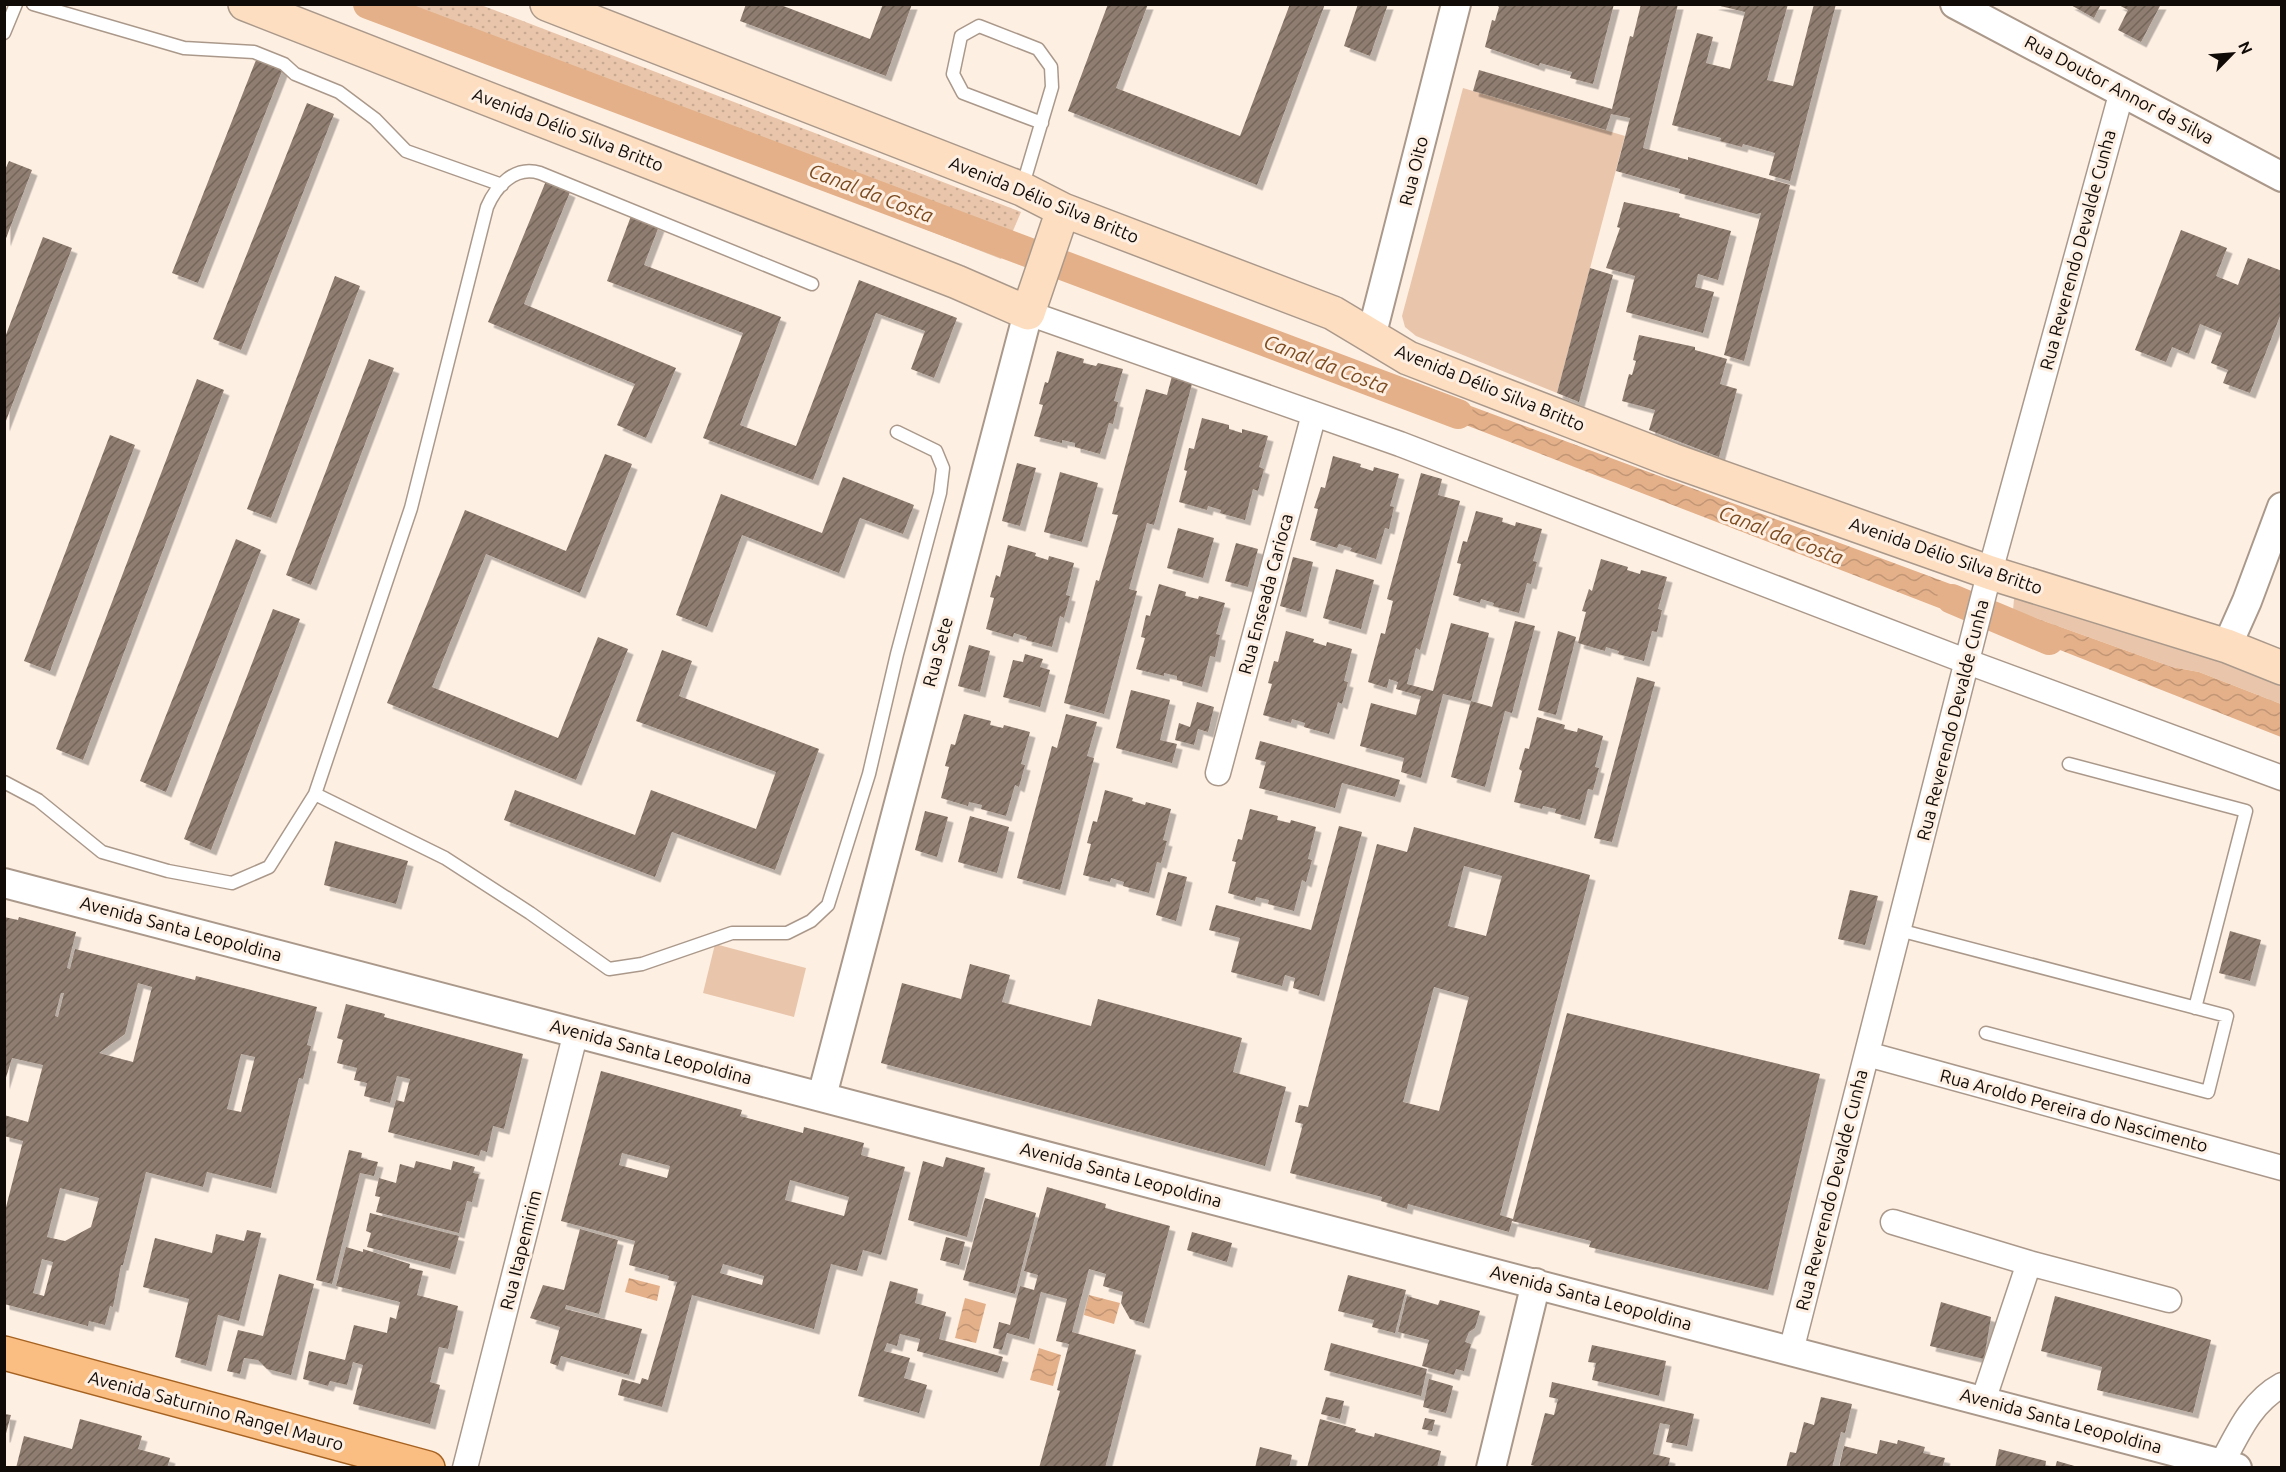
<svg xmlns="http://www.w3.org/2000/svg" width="2286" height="1472" viewBox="0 0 2286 1472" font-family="Ubuntu,sans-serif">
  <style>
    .grass { fill: #e9c6ab }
    .garden { fill: url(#garden-dots) }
    .water { fill: url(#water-waves) }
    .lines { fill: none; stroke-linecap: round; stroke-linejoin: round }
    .canal { stroke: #e3b089; stroke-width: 30 }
    .building { fill: url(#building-hatch); fill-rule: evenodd; filter: url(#shadow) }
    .service-casing { stroke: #aa998b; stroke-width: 15 }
    .minor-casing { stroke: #aa998b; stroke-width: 27 }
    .tertiary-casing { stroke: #aa998b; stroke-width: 32 }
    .secondary-casing { stroke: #aa998b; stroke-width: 36 }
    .primary-casing { stroke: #a66220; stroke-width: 36 }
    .service { stroke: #fff; stroke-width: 12 }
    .minor { stroke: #fff; stroke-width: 24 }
    .tertiary { stroke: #fff; stroke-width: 28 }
    .secondary { stroke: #fddec0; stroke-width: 33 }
    .primary { stroke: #fabd82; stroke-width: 33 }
    .labels { text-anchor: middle; stroke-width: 6; stroke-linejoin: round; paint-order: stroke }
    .street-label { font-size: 18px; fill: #110b07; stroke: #feefe3 }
    .water-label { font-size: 20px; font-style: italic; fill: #7b4a1f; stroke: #feefe3 }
  </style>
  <defs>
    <pattern id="garden-dots" width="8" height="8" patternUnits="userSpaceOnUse" patternTransform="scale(1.5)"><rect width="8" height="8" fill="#e9c6ab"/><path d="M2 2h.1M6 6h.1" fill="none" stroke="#c7a992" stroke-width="1.8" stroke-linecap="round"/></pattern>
    <pattern id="water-waves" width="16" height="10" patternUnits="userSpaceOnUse" patternTransform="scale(1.5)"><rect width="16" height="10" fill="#e3b089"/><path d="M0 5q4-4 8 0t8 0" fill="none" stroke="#c29675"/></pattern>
    <pattern id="building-hatch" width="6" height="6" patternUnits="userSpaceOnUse" patternTransform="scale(1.5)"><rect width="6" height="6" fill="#8e7d70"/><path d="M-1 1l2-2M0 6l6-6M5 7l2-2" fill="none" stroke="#73655a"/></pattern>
    <filter id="shadow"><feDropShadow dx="5.5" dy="5.5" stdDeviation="0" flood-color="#0004"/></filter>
  </defs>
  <rect width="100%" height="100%" fill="#feefe3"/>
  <path class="grass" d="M1463 88 1625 136 1557 393 1416 336 1405 327 1402 316Z
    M2015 588 2281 684V704L2199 672 2172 667 2013 610Z
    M715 944 806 968 794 1017 703 993Z"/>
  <path class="garden" d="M356 5H481L1021 212 1001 259Z"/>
  <path class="water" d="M1425 389 1972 592 1965 618 1419 407Z
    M2013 610 2172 667 2199 672 2281 704V737L2009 630Z
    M629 1278 660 1286 657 1301 625 1292Z
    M1089 1295 1120 1303 1114 1324 1084 1315Z
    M965 1298 986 1304 976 1343 955 1338Z
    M1039 1348 1061 1355 1053 1386 1030 1380Z"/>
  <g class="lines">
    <path class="canal" d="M368 4 1458 414
      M1952 599 2049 640"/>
  </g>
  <path class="building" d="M746 4H778L870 39 883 4H912L886 76 740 21Z
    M1108 4H1148L1116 88 1240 136 1290 4H1325L1257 185 1068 111Z
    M1358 4H1388L1370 56 1344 46Z
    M1496 4H1614L1593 84 1570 78 1572 72 1540 63 1539 66 1485 47 1492 20 1495 21 1499 7Z
    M1641 4H1678L1643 148 1688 160V157L1790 185 1744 361 1724 355 1761 213 1756 214 1679 193 1680 189 1616 171 1630 118 1611 114 1606 130 1473 91 1479 70 1612 109 1630 36 1633 37Z
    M1712 4H1788L1767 80 1793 86 1814 4H1836L1790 181 1769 175 1775 153 1743 144 1742 147 1720 141 1721 138 1672 125 1697 33 1713 37 1706 63 1730 69 1745 12Z
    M2069 4H2101L2094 18Z
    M2117 4H2161L2141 42 2118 30 2128 10Z
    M258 55 284 66 198 283 172 273Z
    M307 103 334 114 241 350 213 339Z
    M9 161 32 170 5 241 4 172Z
    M546 181 570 192 524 304 676 368 646 438 617 425 635 384 488 322Z
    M1624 202 1680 214 1679 217 1731 231 1718 280 1698 274 1695 287 1714 292 1703 333 1626 312 1635 276 1606 268 1620 228 1617 227Z
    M631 216 659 226 644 265 781 317 740 425 796 446 859 280 957 318 934 378 911 369 925 331 876 313 813 480 703 438 743 333 607 281Z
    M2181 230 2227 248 2216 276 2238 285 2248 258 2282 271V311L2250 393 2223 383 2228 370 2211 363 2222 333 2200 324 2189 354 2172 347 2166 362 2135 350Z
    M43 237 72 248 4 426V340Z
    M1590 268 1613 275 1579 402 1557 393Z
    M335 276 360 286 271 518 247 509Z
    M1639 335 1695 347V350L1727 359 1720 384 1737 389 1719 457 1649 430 1655 410 1622 401 1629 374 1632 375 1636 361 1633 360Z
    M1057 351 1084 359 1083 363 1096 366 1098 363 1123 369 1114 401 1118 402 1113 424 1109 423 1100 454 1075 447V443L1062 440V443L1034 436 1043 405 1039 404 1045 382 1048 383Z
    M369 359 394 368 311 585 286 575Z
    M1172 376 1192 384 1154 525 1147 523 1129 589 1137 591 1104 714 1064 703 1096 580 1099 581 1118 515 1112 514 1146 389 1167 395Z
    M197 379 224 390 83 760 56 749Z
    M1202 418 1229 425V429L1242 433V429L1268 436 1259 467 1264 469 1258 491 1253 489 1245 520 1220 513 1221 510 1208 506 1207 510 1179 502 1187 471 1184 470 1189 448 1194 449Z
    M110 435 135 445 50 671 24 661Z
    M605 454 632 464 580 593 486 554 432 687 558 738 598 637 628 649 576 780 387 703 465 510 566 551Z
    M1333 456 1361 464 1360 467 1373 471 1374 467 1399 474 1390 506 1394 507 1389 529 1385 528 1376 559 1350 551 1352 548 1339 544 1337 548 1310 540 1318 509 1314 508 1321 487 1325 488Z
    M1017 463 1036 468 1020 526 1002 521Z
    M1060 472 1098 483 1082 542 1044 532Z
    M1421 473 1442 479 1438 495 1460 501 1420 650 1416 648 1407 684 1433 691 1451 623 1489 633 1471 701 1443 694 1421 778 1401 772 1404 758 1360 746 1371 703 1416 715 1421 696 1396 689 1398 682 1389 679 1387 688 1368 682 1381 633 1385 634 1393 601 1387 599Z
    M843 477 914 505 903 534 860 518 839 573 742 535 707 627 676 615 721 494 822 533Z
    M1476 511 1503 518 1502 522 1515 526 1516 522 1542 529 1533 561 1537 562 1531 584 1527 583 1519 613 1493 606 1494 603 1481 599 1480 603 1453 595 1461 564 1457 563 1463 541 1467 542Z
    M1178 528 1214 538 1203 578 1167 568Z
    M236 539 261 550 166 792 140 781Z
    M1236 543 1258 549 1248 587 1225 581Z
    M1008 545 1036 553 1035 556 1048 560 1049 556 1074 563 1066 595 1070 596 1064 618 1060 616 1052 647 1026 640 1027 637 1014 633 1013 637 986 629 994 598 990 597 996 575 1000 577Z
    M1293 557 1313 562 1301 612 1280 606Z
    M1601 559 1628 567 1627 570 1640 574 1641 570 1667 577 1658 609 1662 610 1657 632 1652 631 1644 661 1618 654 1619 651 1606 647 1605 651 1578 643 1586 612 1582 611 1589 589 1592 591Z
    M1336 569 1374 580 1361 629 1323 618Z
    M1159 584 1186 592 1185 596 1198 599 1199 596 1225 603 1216 634 1220 635 1215 657 1210 656 1202 687 1177 680V676L1164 673V676L1136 669 1145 638 1141 637 1146 615 1150 616Z
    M273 609 300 619 211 850 184 839Z
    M1515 621 1535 626 1512 713 1505 711 1485 787 1451 777 1471 701 1492 707Z
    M1286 631 1314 639 1313 642 1326 646 1327 642 1352 649 1344 681 1348 682 1342 704 1338 702 1329 734 1304 727 1305 723 1292 719 1291 723 1263 715 1272 684 1268 683 1274 661 1278 662Z
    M1558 631 1576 637 1556 715 1538 710Z
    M969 645 990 651 980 692 958 686Z
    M662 650 692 661 679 696 819 749 775 870 672 832 655 877 504 820 515 790 635 835 651 790 756 829 776 772 636 721Z
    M1025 654 1043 659 1040 667 1050 670 1040 707 1003 697 1013 660 1023 662Z
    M1637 677 1655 682 1612 842 1594 838Z
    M1131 690 1170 700 1160 740 1177 744 1172 763 1116 748Z
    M1197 702 1214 707 1208 732 1198 729 1194 745 1175 740 1179 723 1190 727Z
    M964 714 991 721 990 725 1003 728 1004 725 1030 732 1021 764 1025 765 1019 787 1015 785 1006 816 981 809 982 805 969 802 968 806 941 798 949 767 945 766 951 744 955 745Z
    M1066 714 1097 722 1087 756 1094 758 1060 890 1017 878 1052 746 1057 748Z
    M1537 717 1565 725 1564 729 1577 732 1578 728 1603 736 1595 767 1599 768 1593 790 1588 789 1580 820 1555 813 1556 809 1543 806 1542 809 1514 802 1522 771 1519 769 1525 748 1529 749Z
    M1260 741 1400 780 1395 797 1342 783 1335 808 1259 788 1266 762 1255 759Z
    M1105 790 1133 798 1132 801 1145 805 1146 802 1171 809 1163 840 1167 841 1161 863 1157 862 1149 893 1123 886 1124 882 1111 878 1110 882 1083 875 1091 844 1087 843 1093 821 1097 822Z
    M1250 809 1278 816 1277 820 1290 823 1291 820 1316 827 1308 859 1312 860 1306 882 1302 880 1294 911 1268 904 1269 900 1256 897 1255 901 1228 893 1236 862 1232 861 1238 839 1242 840Z
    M925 811 948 817 937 857 915 850Z
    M970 816 1009 827 997 873 958 862Z
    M1339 826 1362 832 1319 996 1293 988 1295 978 1285 975 1282 986 1231 972 1240 938 1209 930 1216 905 1311 930Z
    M1414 827 1590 875 1500 1215 1513 1219 1567 1013 1820 1074 1768 1290 1589 1247 1591 1241 1512 1221 1509 1232 1408 1204 1407 1209 1381 1201 1382 1197 1290 1173 1303 1124 1295 1122 1299 1105 1308 1107 1377 844 1407 852ZM1464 866 1502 876 1486 936 1448 926ZM1434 987 1469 997 1439 1111 1403 1102Z
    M335 841 408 861 396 904 324 885Z
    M1168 872 1187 877 1176 921 1156 915Z
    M1850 890 1878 896 1865 945 1838 939Z
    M4 917 18 920 19 917 76 932 67 968 70 969 75 949 195 980 196 976 317 1007 307 1045 311 1046 303 1079 299 1078 271 1188 207 1172 203 1187 146 1172 123 1265H121L113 1307 110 1306 105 1325 89 1321 88 1326 4 1304V1215L23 1141 4 1136V1115L28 1122 43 1065 12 1058 4 1084ZM138 983 152 987 133 1062 99 1053 125 1034ZM61 993H64L58 1017 55 1016ZM241 1054 255 1057 241 1112 227 1109ZM60 1188 99 1198 91 1227 65 1241 47 1237ZM42 1259 53 1262 44 1296 33 1293Z
    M2230 931 2261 940 2250 981 2219 973Z
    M970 964 1010 975 1002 1002 1091 1026 1098 999 1242 1038 1233 1072 1286 1087 1265 1166 881 1063 902 983 961 999Z
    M346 1004 385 1014 384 1017 523 1054 504 1129 493 1126 487 1152 481 1150 479 1156 388 1132 396 1100 404 1102 410 1079 397 1076 390 1103 364 1096 367 1083 354 1080 357 1068 337 1063 343 1040 337 1038Z
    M601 1071 742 1110 740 1116 803 1133 804 1127 864 1143 861 1155 905 1167 881 1255 863 1250 857 1271 831 1264 814 1329 692 1295 662 1407 618 1395 622 1379 640 1384 642 1378 648 1380 677 1282 668 1280 669 1276 629 1265 635 1241 561 1221ZM622 1153 670 1166 667 1178 619 1165ZM790 1180 849 1197 844 1216 785 1200ZM723 1264 764 1276 762 1285 720 1273Z
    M349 1150 362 1153 361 1158 378 1162 374 1176 360 1173 332 1284 316 1280Z
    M946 1157 985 1168 967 1237 908 1220 923 1161 943 1167Z
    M416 1161 451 1170 453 1161 475 1167 473 1173 479 1174 472 1202 467 1201 459 1233 376 1212 380 1197 375 1196 379 1178 396 1183 400 1164 414 1168Z
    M1047 1187 1106 1204 1105 1208 1170 1226 1144 1323 1130 1319 1121 1303 1123 1292 1103 1286 1106 1274 1089 1269 1080 1302 1072 1332 1136 1350 1105 1468H1039L1060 1391 1057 1390 1069 1344 1056 1341 1067 1299 1041 1292 1029 1339 1007 1333 1002 1350 993 1348 999 1322 1010 1325 1020 1286 1034 1290 1038 1275 1024 1271Z
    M985 1198 1036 1213 1015 1294 963 1280Z
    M370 1213 459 1236 450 1269 367 1247 371 1233 366 1231Z
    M580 1229 618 1240 599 1314 566 1305 565 1309 642 1329 629 1375 561 1356 558 1366 550 1363 560 1327 530 1318 543 1285 564 1290Z
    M247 1230 261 1233 239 1321 218 1315 206 1366 175 1357 189 1299 143 1287 155 1238 212 1253 216 1234 244 1241Z
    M1192 1232 1232 1243 1227 1262 1187 1250Z
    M946 1237 965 1242 959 1265 940 1260Z
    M346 1247 363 1252V1249L410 1264 409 1268 423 1271 417 1295 458 1306 448 1349 439 1347 430 1382 440 1385 430 1424 353 1404 363 1365 353 1362 347 1385 330 1381 328 1386 303 1379 309 1351 345 1360 354 1325 387 1333 390 1317 396 1319 400 1302 336 1286Z
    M279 1274 314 1284 291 1375 267 1369 258 1360 244 1358 240 1374 227 1371 238 1330 263 1336Z
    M1348 1275 1406 1290 1395 1333 1372 1327 1374 1320 1338 1311Z
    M890 1281 918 1289 915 1303 946 1312 939 1339 1003 1357 998 1373 917 1351 920 1339 900 1334 897 1346 887 1343 884 1351 910 1358 904 1378 927 1385 919 1413 858 1396Z
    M1407 1296 1438 1305 1440 1300 1480 1311 1475 1328 1469 1332 1465 1342 1471 1344 1464 1371 1456 1369 1454 1375 1422 1366 1429 1340 1398 1332Z
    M2055 1296 2211 1340 2193 1413 2097 1390 2102 1367 2041 1351Z
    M1941 1302 1991 1317 1984 1359 1930 1346Z
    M1331 1343 1427 1369 1421 1396 1324 1370Z
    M1592 1345 1666 1361 1659 1396 1592 1380 1596 1363 1588 1362Z
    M1429 1379 1453 1386 1446 1413 1423 1407Z
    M1552 1382 1694 1414 1687 1446 1666 1442 1670 1425 1660 1423 1653 1454 1670 1458 1668 1468H1542L1531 1465 1545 1413 1554 1415 1558 1399 1549 1397Z
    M1326 1397 1344 1401 1340 1419 1321 1414Z
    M1821 1397 1852 1404 1845 1433 1841 1432 1832 1468H1786L1790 1452 1796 1453 1804 1422 1814 1425Z
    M4 1414 11 1415 5 1437H4Z
    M1425 1418 1435 1420 1432 1431 1422 1429Z
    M80 1419 142 1436 138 1449 170 1458 167 1468H16L24 1436 72 1449Z
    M1320 1419 1356 1429 1355 1432 1374 1437 1375 1433 1441 1451 1437 1468H1307Z
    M1880 1440 1897 1444 1898 1440 1925 1447 1923 1453 1945 1458 1942 1468H1839L1844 1446 1877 1454Z
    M1260 1447 1292 1455 1289 1468H1255Z
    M1999 1449 2046 1461 2045 1468H1995Z
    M2057 1461 2078 1467 2077 1468H2055Z"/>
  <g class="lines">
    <g class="service-casing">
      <path id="service" d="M33 4 184 48 254 52 284 64 295 74 339 92 375 119 406 151 502 185
        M4 33 16 4
        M1022 188 1052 87 1051 67 1038 49 979 26 961 36 953 74 963 93 1042 123
        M2069 764 2246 811 2195 1008
        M4 782 38 800 102 852 168 871 232 883 269 867 315 794 411 508 487 207C496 186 515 165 540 173L812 284
        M315 794 445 858 530 913 609 969 642 964 732 933H787L811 921 828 905 869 774 897 654 940 493 943 468 936 451 897 432
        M1899 930 2227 1016 2208 1092 1986 1033"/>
    </g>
    <g class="minor-casing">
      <path id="minor" d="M1028 313 1400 444 1968 662 2282 778
        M1218 773 1314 414
        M1867 1054 2282 1168
        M1893 1222 2029 1263 2169 1300
        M1791 1351 1985 590 2122 91
        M1983 1401 2029 1263
        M2222 1463C2238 1433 2251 1402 2282 1385
        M465 1468 576 1032"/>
    </g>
    <g class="tertiary-casing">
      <path id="tertiary" d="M1955 4 2282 177
        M1371 337 1456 4
        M2227 646 2247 601 2282 507
        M4 883 2237 1468
        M822 1096 1028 313
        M1491 1468 1536 1283"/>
    </g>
    <g class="secondary-casing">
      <path id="secondary" d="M245 4 957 282 1028 313 1063 210
        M547 4 1022 189 1063 210 1333 313 1408 358 1672 460 1991 573 2227 646 2282 668"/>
    </g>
    <g class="primary-casing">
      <path id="primary" d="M4 1353 428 1468"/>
    </g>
    <use href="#service" class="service"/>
    <use href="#minor" class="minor"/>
    <use href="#tertiary" class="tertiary"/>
    <use href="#secondary" class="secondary"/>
    <use href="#primary" class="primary"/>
  </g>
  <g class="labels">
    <g class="street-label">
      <text transform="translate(2119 90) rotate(28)" y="6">Rua Doutor Annor da Silva</text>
      <text transform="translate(568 130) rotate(21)" y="6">Avenida Délio Silva Britto</text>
      <text transform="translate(1414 171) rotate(-76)" y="6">Rua Oito</text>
      <text transform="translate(1044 200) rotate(22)" y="6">Avenida Délio Silva Britto</text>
      <text transform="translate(2078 250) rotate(-75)" y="6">Rua Reverendo Devalde Cunha</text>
      <text transform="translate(1490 388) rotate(22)" y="6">Avenida Délio Silva Britto</text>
      <text transform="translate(1946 556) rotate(19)" y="6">Avenida Délio Silva Britto</text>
      <text transform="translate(1266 594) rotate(-75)" y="6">Rua Enseada Carioca</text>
      <text transform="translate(938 652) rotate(-75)" y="6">Rua Sete</text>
      <text transform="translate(1953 720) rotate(-76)" y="6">Rua Reverendo Devalde Cunha</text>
      <text transform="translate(181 929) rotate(15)" y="6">Avenida Santa Leopoldina</text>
      <text transform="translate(651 1052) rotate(15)" y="6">Avenida Santa Leopoldina</text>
      <text transform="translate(2074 1111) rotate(15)" y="6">Rua Aroldo Pereira do Nascimento</text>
      <text transform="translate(1121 1175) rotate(15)" y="6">Avenida Santa Leopoldina</text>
      <text transform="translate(1832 1190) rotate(-76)" y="6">Rua Reverendo Devalde Cunha</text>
      <text transform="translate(521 1250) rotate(-76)" y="6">Rua Itapemirim</text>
      <text transform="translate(1591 1298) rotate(15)" y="6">Avenida Santa Leopoldina</text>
      <text transform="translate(216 1411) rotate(15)" y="6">Avenida Saturnino Rangel Mauro</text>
      <text transform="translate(2061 1421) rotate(15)" y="6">Avenida Santa Leopoldina</text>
    </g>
    <g class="water-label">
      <text transform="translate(871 193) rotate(21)" y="7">Canal da Costa</text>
      <text transform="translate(1326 364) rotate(21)" y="7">Canal da Costa</text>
      <text transform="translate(1781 535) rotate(21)" y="7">Canal da Costa</text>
    </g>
  </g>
  <rect width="2286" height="1472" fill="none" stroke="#110b07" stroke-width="12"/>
  <g transform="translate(2232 54) rotate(65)" stroke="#feefe3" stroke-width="4.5" paint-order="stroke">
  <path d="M0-4.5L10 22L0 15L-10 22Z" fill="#110b07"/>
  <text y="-9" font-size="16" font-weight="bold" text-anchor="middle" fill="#110b07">N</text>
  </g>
</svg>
